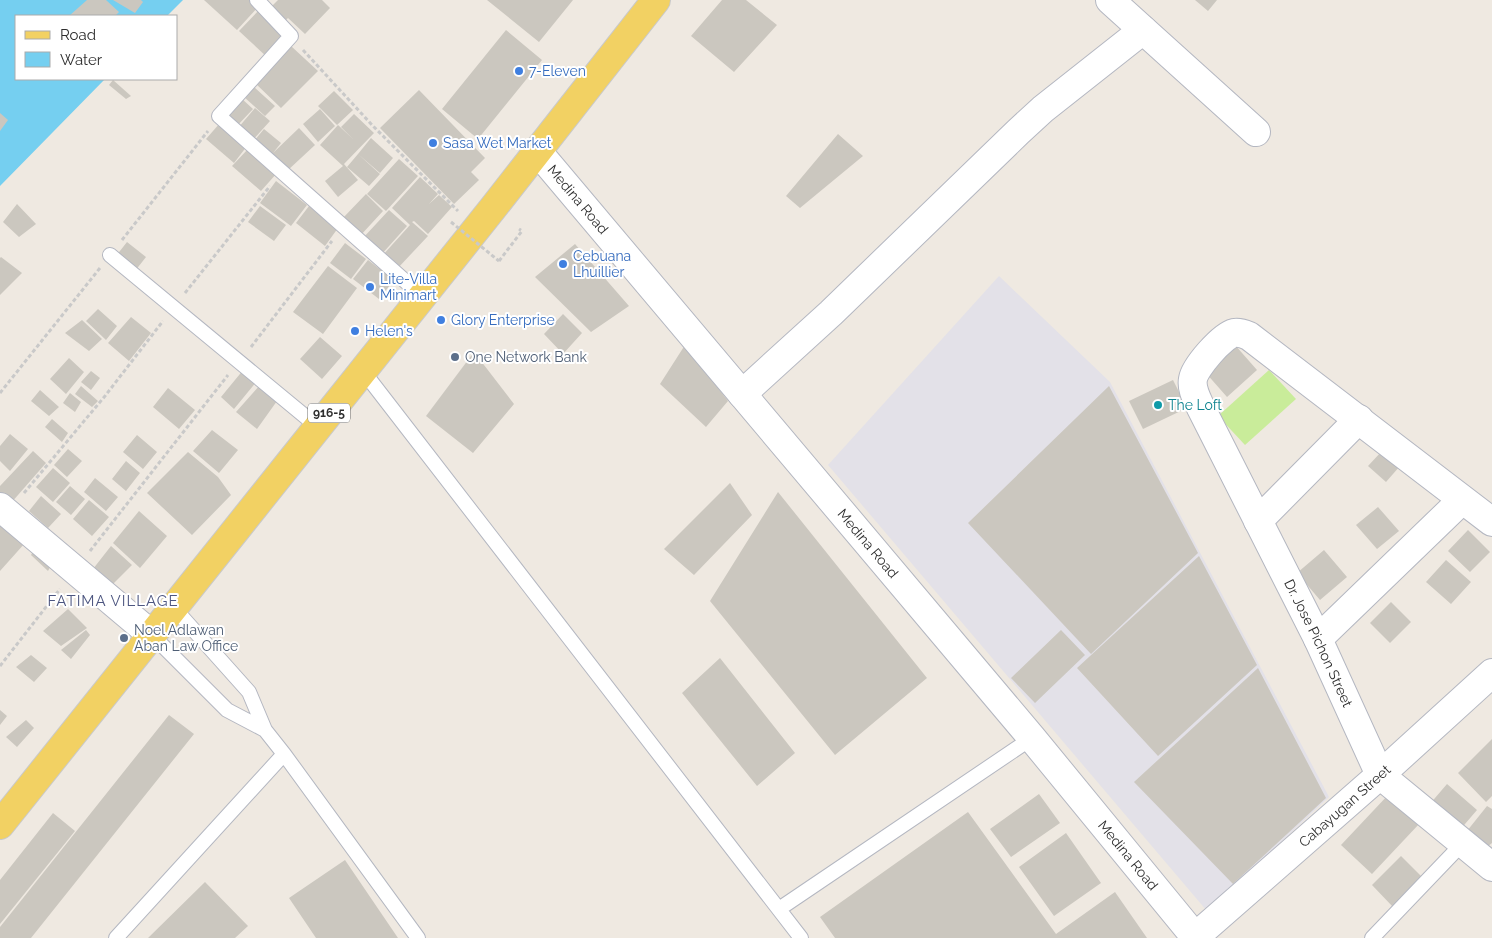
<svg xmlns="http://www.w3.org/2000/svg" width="1492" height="938" viewBox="0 0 1492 938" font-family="Raleway,sans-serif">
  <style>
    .industrial { fill: #e3e1e8 }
    .pitch { fill: #c9ec9a }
    .water { fill: #75cff0 }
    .building { fill: #cbc7bf }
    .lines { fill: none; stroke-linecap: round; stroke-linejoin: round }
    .service-casing { stroke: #b4b7c1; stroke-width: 16 }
    .minor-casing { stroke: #b4b7c1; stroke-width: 30 }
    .primary-casing { stroke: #c9c9c9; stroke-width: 30 }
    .path { stroke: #c9c9c9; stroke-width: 3; stroke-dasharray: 4 2.5; stroke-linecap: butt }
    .service { stroke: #fff; stroke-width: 14 }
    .minor { stroke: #fff; stroke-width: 28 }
    .primary { stroke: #f2d163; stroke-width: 28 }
    .path-bridge { stroke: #c9c9c9; stroke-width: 3; stroke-dasharray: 4 2.5; stroke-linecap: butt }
    .shop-dot { fill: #3f7fe0; stroke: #fff; stroke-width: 2 }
    .service-dot { fill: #5c6f8a; stroke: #fff; stroke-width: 2 }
    .culture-dot { fill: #0f9aa8; stroke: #fff; stroke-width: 2 }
    .labels { text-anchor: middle; stroke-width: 4; stroke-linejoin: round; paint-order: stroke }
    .shield { fill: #fff; stroke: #6d6d6d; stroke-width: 1 }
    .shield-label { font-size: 12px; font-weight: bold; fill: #2e2e2e }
    .shop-label { font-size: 14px; fill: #366cbe; stroke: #fff; text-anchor: start }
    .street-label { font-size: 14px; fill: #2e2e2e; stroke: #fff }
    .service-label { font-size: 14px; fill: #4e5e75; stroke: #fff; text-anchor: start }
    .culture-label { font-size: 14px; fill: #0d838f; stroke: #fff; text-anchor: start }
    .neighbourhood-label { font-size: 15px; letter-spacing: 1px; fill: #4d5680; stroke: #fff }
  </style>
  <rect width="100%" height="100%" fill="#efe9e1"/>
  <path class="industrial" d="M999 276 1110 382 1329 797 1207 911 828 465Z"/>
  <path class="pitch" d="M1269 370 1296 399 1245 445 1218 416Z"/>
  <path class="water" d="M0 0H183L167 16H16V79H105L0 186Z"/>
  <path class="building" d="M87 0H106L119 12 115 16H69Z
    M113 0H141L143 2 135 13Z
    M204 0H250L258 7 237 30Z
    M278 0H322L330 8 305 34 288 18 284 22 270 8Z
    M487 0H573L539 42Z
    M722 0H746L777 25 734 72 691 36Z
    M1195 0H1217L1208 11Z
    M259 10 288 36 268 58 239 31Z
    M506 30 542 60 478 139 442 109Z
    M291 46 318 71 281 108 255 83Z
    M113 80 131 96 126 99 109 85Z
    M253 86 275 106 265 116 244 97Z
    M419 90 485 158 471 172 479 180 454 204 380 128Z
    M334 91 353 110 337 125 318 106Z
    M241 98 253 109 236 127 224 116Z
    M255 108 270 121 252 141 238 128Z
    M320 109 335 126 318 142 303 124Z
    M0 113 8 120 0 131Z
    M354 114 374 133 344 164 358 180 338 197 325 181 343 166 320 145 338 125 354 140 341 127Z
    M220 123 247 146 234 163 206 139Z
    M299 128 315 145 287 171 254 141 264 129 281 143 273 153Z
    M838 134 863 156 800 208 786 196Z
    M371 138 393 158 380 173 358 154Z
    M248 149 277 173 261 191 232 166Z
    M358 154 380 174 369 186 347 167Z
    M399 159 418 176 386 211 367 194Z
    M420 177 438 194 429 204 439 195 452 207 428 234 414 221 412 222 428 236 397 269 382 256 410 225 392 208Z
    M276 181 307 205 291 226 260 203Z
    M366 194 383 211 360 236 342 219Z
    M17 204 36 224 19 237 3 222Z
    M260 206 286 225 274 241 248 222Z
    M309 206 338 228 325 246 296 223Z
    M389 210 407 226 381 255 363 238Z
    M127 242 146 257 135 271 116 256Z
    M345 243 366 259 351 279 330 263Z
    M575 244 629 306 591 332 535 277Z
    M1 257 22 273 0 295V258Z
    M368 260 394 280 379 299 353 279Z
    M328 266 357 288 323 334 293 312Z
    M98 309 117 326 106 340 86 321Z
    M563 314 582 333 563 354 544 334Z
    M131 317 151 333 129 361 108 343Z
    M82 320 102 339 89 351 65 333Z
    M320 337 342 356 322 379 300 359Z
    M685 345 728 401 706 427 660 384Z
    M1235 345 1257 370 1227 397 1205 372Z
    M474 352 514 404 473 453 426 416Z
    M69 358 84 372 66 394 50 379Z
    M244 369 257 381 234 409 221 397Z
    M91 371 100 378 91 390 81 382Z
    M1173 380 1187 408 1143 429 1129 401Z
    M260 385 277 401 257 429 236 412Z
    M81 386 98 401 92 407 75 394Z
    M1109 386 1198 553 1091 654 968 523Z
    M168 388 195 410 179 429 153 407Z
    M40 390 59 407 49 416 31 401Z
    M70 393 81 402 75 412 63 403Z
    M52 419 68 433 62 442 45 427Z
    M212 430 238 450 219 473 193 451Z
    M10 434 28 449 10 471 0 461V446Z
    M137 435 157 452 143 469 123 452Z
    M68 449 82 461 67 477 54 465Z
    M33 451 46 463 11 503 0 494V486Z
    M1382 451 1400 466 1386 482 1368 466Z
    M188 452 218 477 231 495 192 535 147 493Z
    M126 461 140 473 126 491 112 479Z
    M53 468 70 483 53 502 36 487Z
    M95 478 118 497 106 511 84 492Z
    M730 483 752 515 694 575 664 549Z
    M70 486 85 499 71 515 56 502Z
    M778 492 927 678 835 755 710 601Z
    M41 496 61 514 48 528 29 511Z
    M89 500 109 517 92 536 73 519Z
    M1378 507 1399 531 1377 549 1356 525Z
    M139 511 167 536 140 568 113 543Z
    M0 521 25 543 0 571Z
    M1468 530 1490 552 1470 572 1448 551Z
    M37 545 55 558 48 571 31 555Z
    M111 546 132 565 113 584 93 569Z
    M1324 550 1347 577 1320 600 1297 573Z
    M1199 556 1257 665 1158 756 1077 668Z
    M1446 560 1471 582 1451 604 1426 582Z
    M1391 602 1411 622 1390 643 1370 623Z
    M68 609 87 628 61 646 43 631Z
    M86 630 90 635 71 659 61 650Z
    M1061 630 1085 655 1035 703 1011 678Z
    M31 655 47 668 34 682 16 667Z
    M720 658 795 753 757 786 682 693Z
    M1258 668 1326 798 1233 884 1134 782Z
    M0 710 7 716 0 725Z
    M169 715 194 734 31 938H0V927Z
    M26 720 34 728 17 747 6 737Z
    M1492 739V796L1486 802 1458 773Z
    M1447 784 1477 810 1459 831 1429 805Z
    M1039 794 1060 823 1011 857 990 829Z
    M1389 794 1420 823 1372 874 1341 845Z
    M1487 806 1492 809V843L1487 847 1467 831Z
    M968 812 1056 934 1115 892 1147 938H835L820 917Z
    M53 813 75 831 0 924V880Z
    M1066 833 1101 883 1054 916 1019 867Z
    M1401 856 1422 877 1393 907 1372 885Z
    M345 860 398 938H316L289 898Z
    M205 882 248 926 235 938H148Z"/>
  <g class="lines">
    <g class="service-casing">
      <path id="service" d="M257 0 291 36 219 116 422 296
        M110 255 318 427
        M363 371 801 938
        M174 608 249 692 265 730 284 754 418 938
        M152 635 227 710 265 730
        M779 909 1032 738
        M116 938 284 754
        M1372 938 1462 844"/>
    </g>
    <g class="minor-casing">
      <g id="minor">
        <path d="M1110 0 1256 132"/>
        <path id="s1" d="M538 152 1032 738 1196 938"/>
        <path d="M742 394 831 313 1018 132 1043 109 1143 30"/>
        <path d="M0 507 152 635"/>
        <path d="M1258 521 1359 419"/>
        <path id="s2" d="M1492 522 1249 336C1244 334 1239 332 1234 333 1222 336 1195 367 1193 379 1191 389 1197 399 1201 408L1318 639 1380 775 1492 867"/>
        <path d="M1318 639 1462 500"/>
        <path id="s3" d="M1195 937 1380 775 1492 673"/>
      </g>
    </g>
    <g class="primary-casing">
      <path id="primary" d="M0 825 493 208 656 0"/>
    </g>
    <path class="path" d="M303 50 373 126 458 211
      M122 240 208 131
      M499 261 522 231 519 229
      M185 293 270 186
      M251 347 332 241
      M0 393 100 268
      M24 493 105 396 163 321
      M90 551 228 375
      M0 666 60 589"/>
    <use href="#service" class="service"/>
    <use href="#minor" class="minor"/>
    <use href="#primary" class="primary"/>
    <path class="path-bridge" d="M451 222 499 261"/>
  </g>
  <g class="shop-dot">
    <circle cx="519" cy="71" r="5"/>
    <circle cx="433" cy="143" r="5"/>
    <circle cx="563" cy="264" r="5"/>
    <circle cx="370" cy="287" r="5"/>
    <circle cx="441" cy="320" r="5"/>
    <circle cx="355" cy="331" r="5"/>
  </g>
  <g class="service-dot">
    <circle cx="455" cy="357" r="5"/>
    <circle cx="124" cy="638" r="5"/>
  </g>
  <circle class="culture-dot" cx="1158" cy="405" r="5"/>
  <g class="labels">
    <rect class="shield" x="308" y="403.5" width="42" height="19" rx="4"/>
    <g class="shield-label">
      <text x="329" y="417">916-5</text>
    </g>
    <g class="shop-label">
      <text x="529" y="76">7-Eleven</text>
      <text x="443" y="148">Sasa Wet Market</text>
      <text x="573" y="261">Cebuana<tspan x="573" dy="16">Lhuillier</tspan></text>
      <text x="380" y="284">Lite-Villa<tspan x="380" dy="16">Minimart</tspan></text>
      <text x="451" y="325">Glory Enterprise</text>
      <text x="365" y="336">Helen's</text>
    </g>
    <g class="street-label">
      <text dy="5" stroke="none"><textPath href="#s1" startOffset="62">Medina Road</textPath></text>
      <text dy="5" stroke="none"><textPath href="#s1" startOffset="512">Medina Road</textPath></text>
      <text dy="5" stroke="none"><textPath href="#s2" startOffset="678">Dr. Jose Pichon Street</textPath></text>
      <text dy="5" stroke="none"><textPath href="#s3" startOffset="199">Cabayugan Street</textPath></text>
      <text dy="5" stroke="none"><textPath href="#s1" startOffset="918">Medina Road</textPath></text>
    </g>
    <g class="service-label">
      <text x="465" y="362">One Network Bank</text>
      <text x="134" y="635">Noel Adlawan<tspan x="134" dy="16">Aban Law Office</tspan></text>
    </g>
    <g class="culture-label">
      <text x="1168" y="410">The Loft</text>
    </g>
    <g class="neighbourhood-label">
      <text x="113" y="606">FATIMA VILLAGE</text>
    </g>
  </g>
  <rect x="15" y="15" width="162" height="65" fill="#ffffff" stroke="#ababab"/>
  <rect x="25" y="31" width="25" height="8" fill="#f2d163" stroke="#ababab"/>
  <text x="60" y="40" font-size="15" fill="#2e2e2e">Road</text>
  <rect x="25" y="52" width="25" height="15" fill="#75cff0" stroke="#ababab"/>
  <text x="60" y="65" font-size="15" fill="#2e2e2e">Water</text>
</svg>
